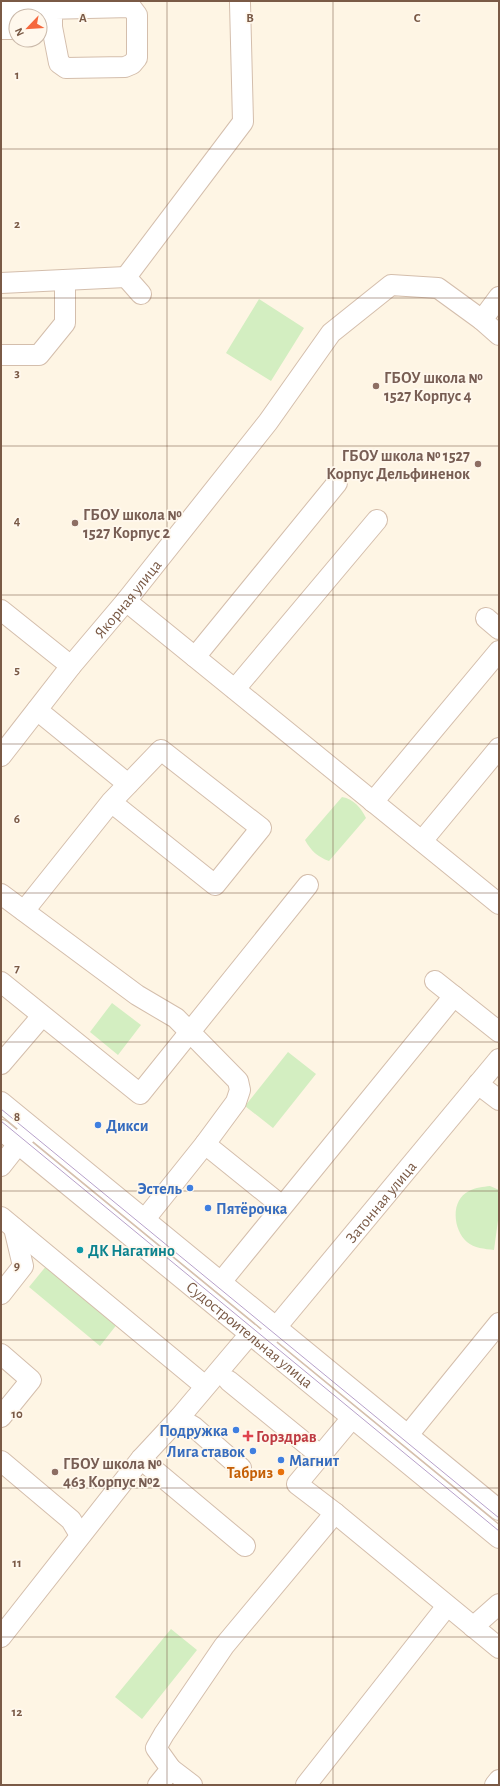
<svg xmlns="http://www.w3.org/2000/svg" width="500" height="1786" viewBox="0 0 500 1786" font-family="'Alegreya Sans',sans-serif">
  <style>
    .green { fill: #d3eec1 }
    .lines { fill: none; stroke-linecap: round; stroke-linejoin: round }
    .minor-casing { stroke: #d4beac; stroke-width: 22 }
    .minor { stroke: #fff; stroke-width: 20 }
    .tram { stroke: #b7a1ca; stroke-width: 1 }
    .grid { fill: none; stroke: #7a5a46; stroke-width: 1; stroke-opacity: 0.55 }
    .education-dot { fill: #8d6e63; stroke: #fff8ed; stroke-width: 1.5 }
    .shop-dot { fill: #3f7fe0; stroke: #fff8ed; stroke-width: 1.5 }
    .culture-dot { fill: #0f9aa8; stroke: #fff8ed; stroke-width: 1.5 }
    .health-dot { fill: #e0444e; stroke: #fff8ed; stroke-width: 1.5 }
    .food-dot { fill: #e8710a; stroke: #fff8ed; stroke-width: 1.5 }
    .labels { text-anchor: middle; stroke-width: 3.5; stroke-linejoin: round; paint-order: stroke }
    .education-label { font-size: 16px; font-weight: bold; fill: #785e54; stroke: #fff8ed; text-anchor: start }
    .street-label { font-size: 16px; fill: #7a5a46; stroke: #fff8ed }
    .shop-label { font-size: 16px; font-weight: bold; fill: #366cbe; stroke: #fff8ed; text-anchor: start }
    .culture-label { font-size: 16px; font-weight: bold; fill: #0d838f; stroke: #fff8ed; text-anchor: start }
    .health-label { font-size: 16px; font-weight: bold; fill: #be3a42; stroke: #fff8ed; text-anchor: start }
    .food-label { font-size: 16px; font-weight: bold; fill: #c56008; stroke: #fff8ed; text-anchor: end }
    .grid-label { font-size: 13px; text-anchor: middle; font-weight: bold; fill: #7a5a46; stroke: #fff8ed; stroke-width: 3.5; stroke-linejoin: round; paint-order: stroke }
  </style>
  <rect width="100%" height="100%" fill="#fef5e4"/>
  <path class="green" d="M259 299 304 328 271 381 226 353Z
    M342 797C354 799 361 808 366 818L329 861C318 857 311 851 305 840Z
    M112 1003 141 1025 118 1055 90 1032Z
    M288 1052 316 1074 273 1128 245 1106Z
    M490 1186 499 1190V1213L494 1250C485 1249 474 1248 467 1242 453 1230 450 1200 469 1191 476 1187 483 1187 490 1186Z
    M47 1265 118 1323 100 1346 29 1287Z
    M171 1629 197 1650 142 1719 115 1697Z"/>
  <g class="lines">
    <g class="minor-casing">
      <g id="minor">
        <path d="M1 10 131 7 137 15V58L132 64 125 67 66 68 59 63 52 27V10"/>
        <path d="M1 29H16"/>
        <path d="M1 283 126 277"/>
        <path d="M141 294 126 277 243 122 240 3"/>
        <path d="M499 297 482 320 499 335"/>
        <path d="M1 355H39L65 323V280"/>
        <path d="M126 601 499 904"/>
        <path d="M1 610 71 666"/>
        <path d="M486 618 499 629"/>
        <path d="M195 657 337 483"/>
        <path d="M235 689 377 520"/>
        <path d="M37 710 128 784"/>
        <path id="s1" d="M1 756 71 666 126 601 268 422 331 333 391 285 438 288 482 320"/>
        <path d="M373 802 499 651"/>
        <path d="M422 841 499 748"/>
        <path d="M1 894 137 995 176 1018 238 1081 240 1090 236 1102 205 1144 145 1219"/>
        <path d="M24 911 111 802 161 750 261 828 215 885 111 802"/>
        <path d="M435 981 499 1032"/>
        <path d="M1 982 140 1094 308 885"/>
        <path d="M1 1064 42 1016"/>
        <path d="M478 1084 499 1100"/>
        <path d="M1 1102 499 1510"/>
        <path id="s2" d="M1 1130 499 1538"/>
        <path d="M205 1144 282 1206"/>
        <path d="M1 1166 27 1133"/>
        <path d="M1 1217 205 1386"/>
        <path d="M221 1282 454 996"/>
        <path d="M1 1294 23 1266 14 1228"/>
        <path id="s3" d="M268 1337 499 1059"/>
        <path d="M1 1354 31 1380 1 1417"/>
        <path d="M229 1381 321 1456"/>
        <path d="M179 1418 194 1427 241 1468"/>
        <path d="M408 1435 499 1323"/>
        <path d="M141 1459 245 1546"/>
        <path d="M1 1461 71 1520 80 1535"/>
        <path d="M335 1513 499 1648"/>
        <path d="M473 1627 499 1604"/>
        <path d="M1 1637 141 1459 179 1418 250 1334"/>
        <path d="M171 1769 192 1785"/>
        <path d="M158 1785 171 1769 156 1748 164 1734 224 1646 335 1513 297 1484 352 1418"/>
        <path d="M306 1785 447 1606"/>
        <path d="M495 1785 499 1780"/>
      </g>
    </g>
    <use href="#minor" class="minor"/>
    <path class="tram" d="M1 1109 499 1518
      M1 1121 499 1531"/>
  </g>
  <path class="grid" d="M167 1V1785M333 1V1785M1 149H499M1 298H499M1 446H499M1 595H499M1 744H499M1 893H499M1 1042H499M1 1191H499M1 1340H499M1 1488H499M1 1637H499"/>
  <g class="education-dot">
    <circle cx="376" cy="386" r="4"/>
    <circle cx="478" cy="464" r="4"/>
    <circle cx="75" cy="523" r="4"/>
    <circle cx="55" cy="1472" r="4"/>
  </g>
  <g class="shop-dot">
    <circle cx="98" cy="1125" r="4"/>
    <circle cx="190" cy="1188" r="4"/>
    <circle cx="208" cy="1208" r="4"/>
    <circle cx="236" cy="1430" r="4"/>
    <circle cx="253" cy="1451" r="4"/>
    <circle cx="281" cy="1460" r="4"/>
  </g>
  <circle class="culture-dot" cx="80" cy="1250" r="4"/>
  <path class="health-dot" d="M246 1430h4v4h4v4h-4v4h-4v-4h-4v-4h4z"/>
  <circle class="food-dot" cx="281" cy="1472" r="4"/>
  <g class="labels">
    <g class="education-label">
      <text x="384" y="383">ГБОУ школа №<tspan x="384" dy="18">1527 Корпус 4</tspan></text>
      <text x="470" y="461" text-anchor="end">ГБОУ школа № 1527<tspan x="470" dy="18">Корпус Дельфиненок</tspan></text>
      <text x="83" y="520">ГБОУ школа №<tspan x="83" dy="18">1527 Корпус 2</tspan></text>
      <text x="63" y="1469">ГБОУ школа №<tspan x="63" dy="18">463 Корпус №2</tspan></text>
    </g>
    <g class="street-label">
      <text dy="6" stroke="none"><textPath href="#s1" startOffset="202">Якорная улица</textPath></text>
      <text dy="6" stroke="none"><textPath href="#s3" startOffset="176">Затонная улица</textPath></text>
      <text dy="6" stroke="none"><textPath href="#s2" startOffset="322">Судостроительная улица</textPath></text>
    </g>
    <g class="shop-label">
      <text x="106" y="1131">Дикси</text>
      <text x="182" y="1194" text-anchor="end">Эстель</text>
      <text x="216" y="1214">Пятёрочка</text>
      <text x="228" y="1436" text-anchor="end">Подружка</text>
      <text x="245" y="1457" text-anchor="end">Лига ставок</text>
      <text x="289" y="1466">Магнит</text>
    </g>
    <g class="culture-label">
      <text x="88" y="1256">ДК Нагатино</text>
    </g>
    <g class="health-label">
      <text x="256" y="1442">Горздрав</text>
    </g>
    <g class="food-label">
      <text x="273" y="1478">Табриз</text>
    </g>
  </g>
  <g class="grid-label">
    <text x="83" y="22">A</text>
    <text x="250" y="22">B</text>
    <text x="417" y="22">C</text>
    <text x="17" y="79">1</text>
    <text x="17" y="228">2</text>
    <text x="17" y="377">3</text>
    <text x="17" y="525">4</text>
    <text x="17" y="674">5</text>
    <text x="17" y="823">6</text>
    <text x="17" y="972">7</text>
    <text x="17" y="1121">8</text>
    <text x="17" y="1270">9</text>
    <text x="17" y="1418">10</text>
    <text x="17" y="1567">11</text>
    <text x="17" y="1716">12</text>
  </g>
  <rect width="500" height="1786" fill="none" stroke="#7a5a46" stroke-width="4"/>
  <g transform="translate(28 28) rotate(245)"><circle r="19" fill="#fff8ed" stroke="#cab9aa"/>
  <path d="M0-3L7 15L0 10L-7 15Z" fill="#f5683d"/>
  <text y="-6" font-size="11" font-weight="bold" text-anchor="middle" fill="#7a5a46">N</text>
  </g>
</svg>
